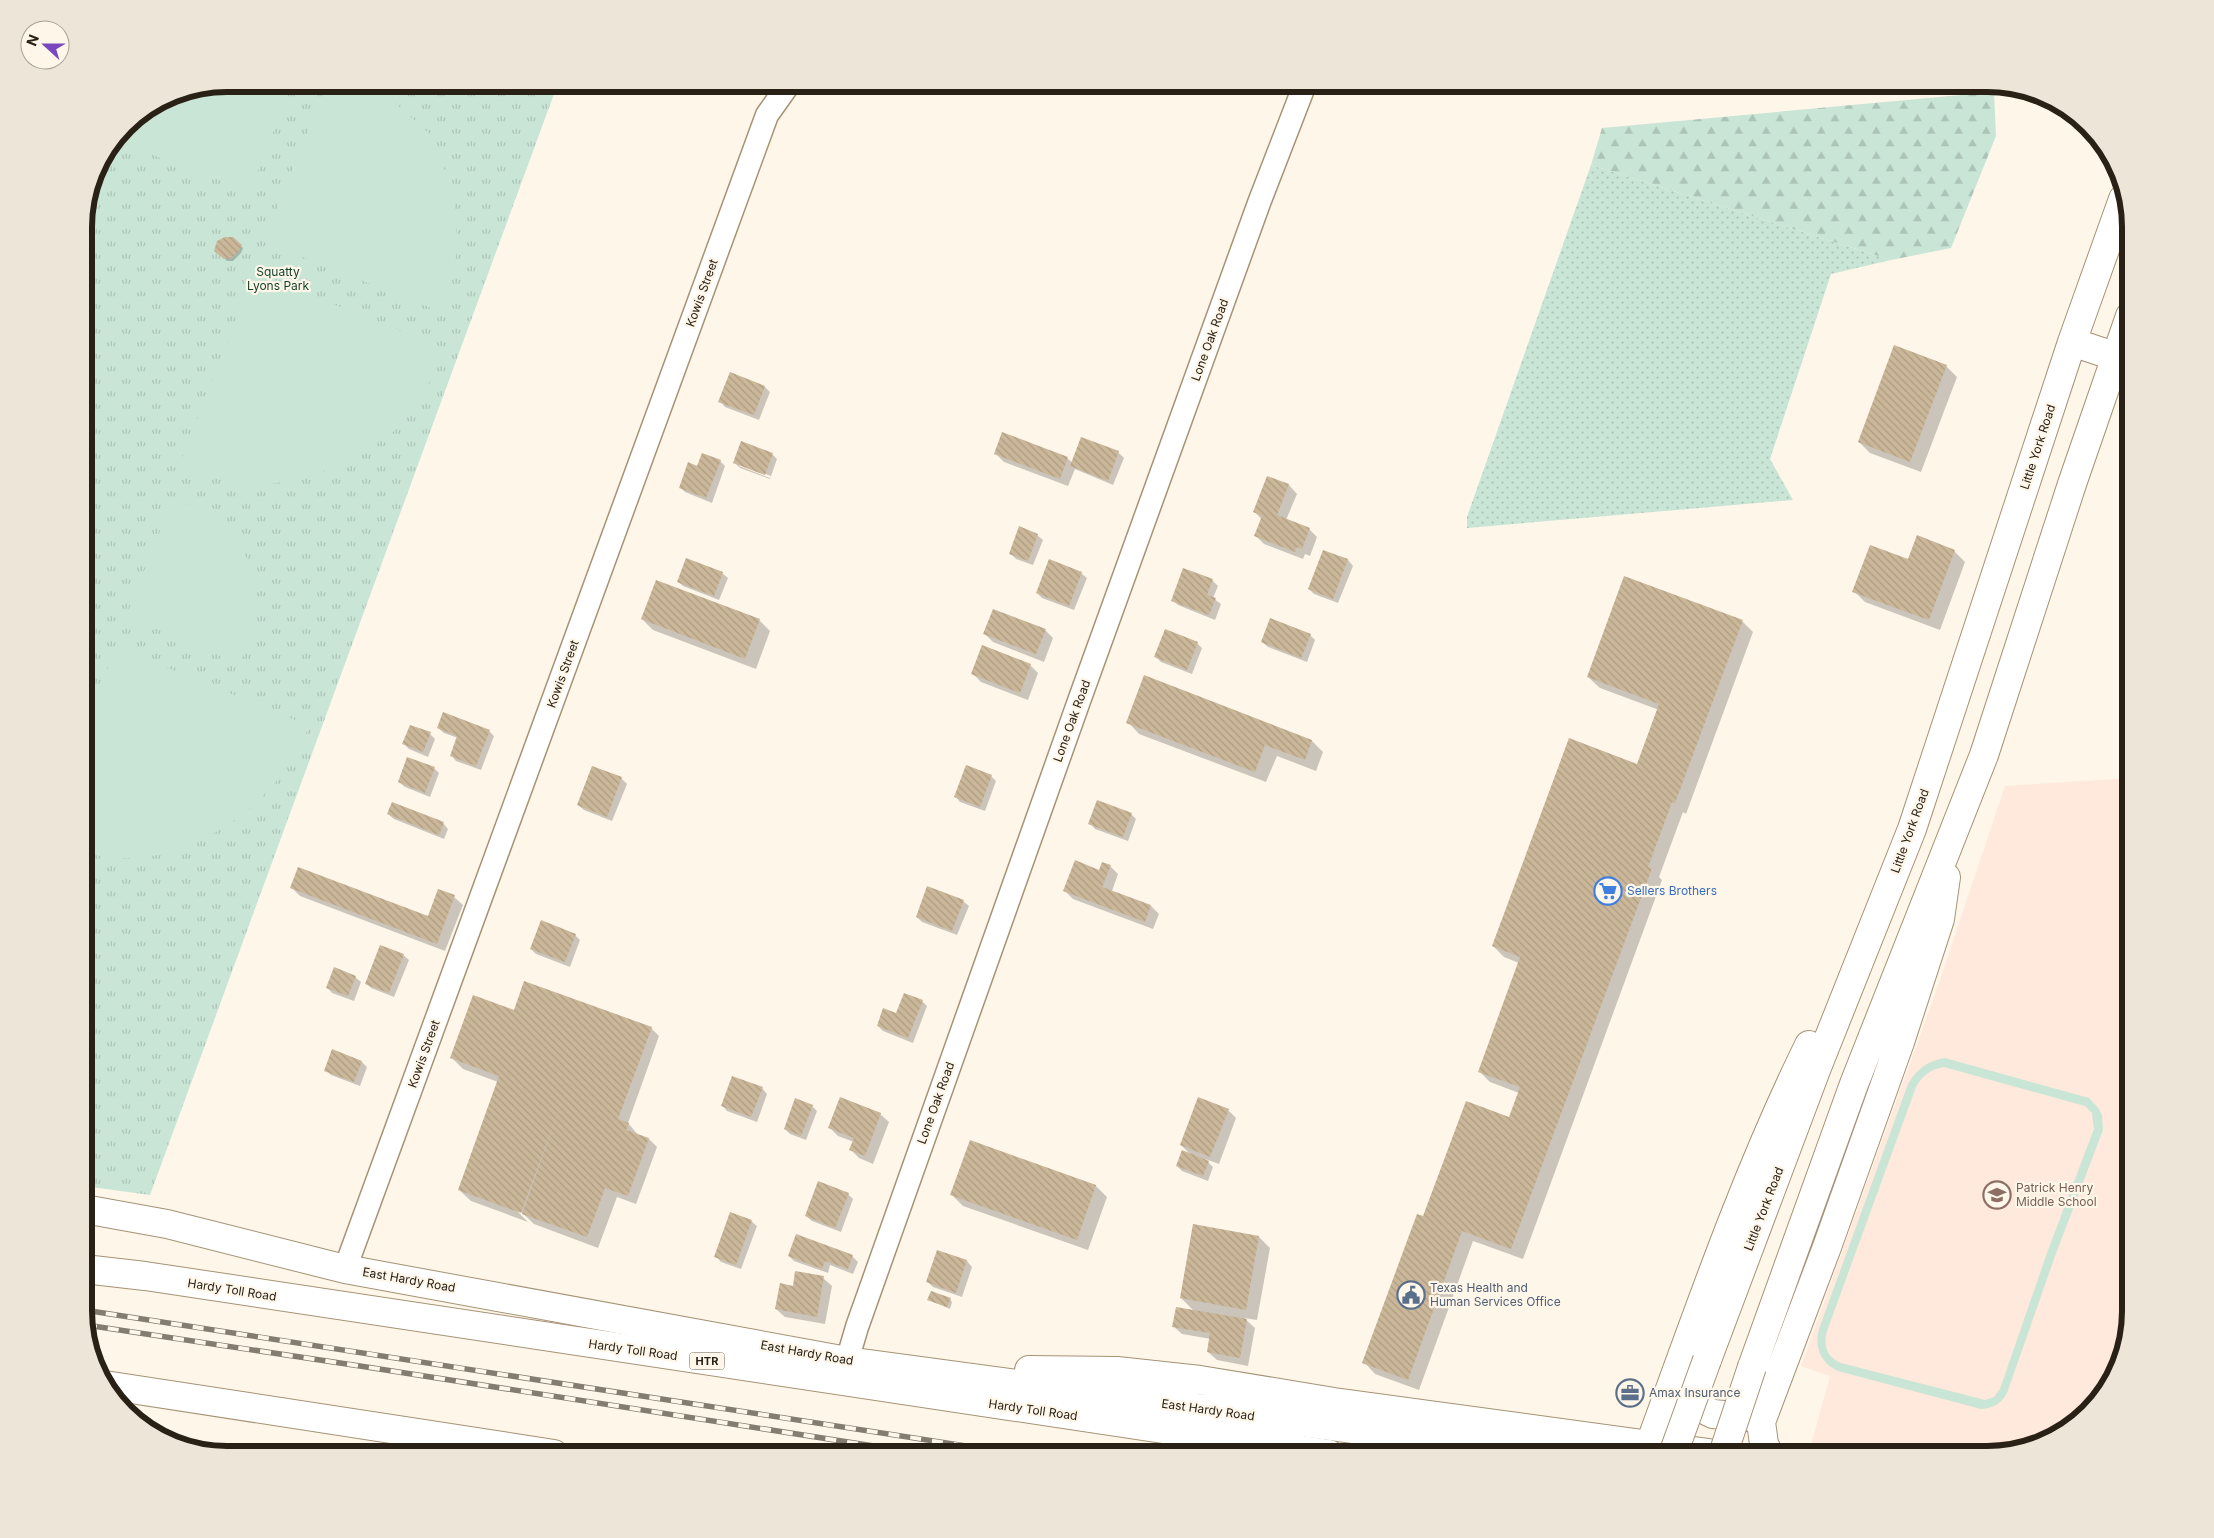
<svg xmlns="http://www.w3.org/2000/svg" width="2214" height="1538" viewBox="0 0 2214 1538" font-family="Inter,sans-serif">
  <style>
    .education { fill: #ffe8dc }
    .grass { fill: url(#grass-dots) }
    .forest { fill: url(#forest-firs) }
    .park { fill: url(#park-tufts) }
    .garden { fill: #c8e5d6; fill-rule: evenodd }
    .shadow { fill: #0003; fill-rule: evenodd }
    .building { fill: url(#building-back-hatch) }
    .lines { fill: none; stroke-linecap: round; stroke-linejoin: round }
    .street-casing { stroke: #a69275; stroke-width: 25 }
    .secondary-casing { stroke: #a69275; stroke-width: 30 }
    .highway-casing { stroke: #a69275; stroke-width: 30 }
    .street { stroke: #fff; stroke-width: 22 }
    .secondary { stroke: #fff; stroke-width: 28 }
    .highway { stroke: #fff; stroke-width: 28 }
    .rail-casing { stroke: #847c70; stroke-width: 5.5 }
    .rail { stroke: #fef6e9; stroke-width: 4; stroke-dasharray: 11; stroke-linecap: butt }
    .secondary-bridge-casing { stroke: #a69275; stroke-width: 30; stroke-linecap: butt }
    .secondary-bridge { stroke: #fff; stroke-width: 28 }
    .labels { text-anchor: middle; stroke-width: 4.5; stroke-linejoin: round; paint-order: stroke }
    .shield { fill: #fef6e9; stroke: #696155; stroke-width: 1 }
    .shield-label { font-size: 11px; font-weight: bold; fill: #292115 }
    .park-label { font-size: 12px; fill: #103f2b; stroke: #fef6e9 }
    .street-label { font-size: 12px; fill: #292115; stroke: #fef6e9 }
    .shop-label { font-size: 12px; fill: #366cbe; stroke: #fef6e9; text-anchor: start }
    .education-label { font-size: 12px; fill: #785e54; stroke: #fef6e9; text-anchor: start }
    .service-label { font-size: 12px; fill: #4e5e75; stroke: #fef6e9; text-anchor: start }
    .rim { fill: none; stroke: #292115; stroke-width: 6 }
  </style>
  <defs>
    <pattern id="grass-dots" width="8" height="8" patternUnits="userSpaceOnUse" patternTransform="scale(1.25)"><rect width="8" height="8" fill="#c8e5d6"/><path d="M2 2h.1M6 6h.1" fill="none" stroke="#acc4b7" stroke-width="1.8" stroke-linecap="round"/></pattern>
    <pattern id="forest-firs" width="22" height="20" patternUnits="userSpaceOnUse" patternTransform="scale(1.25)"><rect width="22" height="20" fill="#c8e5d6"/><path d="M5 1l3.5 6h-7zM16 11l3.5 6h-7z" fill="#acc4b7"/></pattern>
    <pattern id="park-tufts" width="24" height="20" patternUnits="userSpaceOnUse" patternTransform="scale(1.25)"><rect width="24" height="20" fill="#c8e5d6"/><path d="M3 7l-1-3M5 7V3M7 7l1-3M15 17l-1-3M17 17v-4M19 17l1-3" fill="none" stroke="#acc4b7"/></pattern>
    <pattern id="building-back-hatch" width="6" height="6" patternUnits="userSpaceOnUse" patternTransform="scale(1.25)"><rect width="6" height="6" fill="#cbb799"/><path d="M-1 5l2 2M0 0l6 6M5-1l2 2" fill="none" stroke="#ae9d83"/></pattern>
  </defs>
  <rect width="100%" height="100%" fill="#fef6e9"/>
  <path class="education" d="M2130 778V1310L2106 1390 2050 1439 1986 1454H1842L1810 1449 1830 1376 1801 1366 1939 983 2005 786Z"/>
  <path class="grass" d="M1591 165 1891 260 1831 274 1770 459 1793 500 1467 528V517Z"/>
  <path class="forest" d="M1994 92 1996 136 1951 248 1891 260 1591 165 1602 128Z"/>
  <path class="park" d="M228 84H528L554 94 150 1195 84 1186V219L95 172 126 126 173 95Z"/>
  <path class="garden" d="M228 84H292L253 184 242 189 116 141 126 126 173 95Z
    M327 84H367L383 92 432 136 453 192 458 246 451 282 439 311 272 245 267 234Z
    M260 275 444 348 431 380 401 426 353 460 301 479 270 484H232L179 465 253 278Z
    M172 501 202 508 238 542 256 575 257 626 239 664 131 618 128 611Z
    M121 649 310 726C300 742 292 760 281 775 238 832 155 875 84 852V726L114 653Z
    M1945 1058 2089 1098 2099 1109 2102 1116 2103 1130 2055 1256 2007 1393C2001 1404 1993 1408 1981 1409L1838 1371C1821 1363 1814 1348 1819 1329L1908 1084C1917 1069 1927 1061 1945 1058ZM1944 1067 2085 1106 2092 1113 2094 1129 2047 1253 2000 1389 1994 1397 1985 1400 1841 1363C1827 1357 1823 1346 1827 1331L1916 1087C1922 1076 1931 1069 1944 1067Z"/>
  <path class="shadow" d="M233 238 243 248 241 253 233 261H227L216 250Z
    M1946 366 1957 377 1921 472 1870 453 1859 442Z
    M730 374 765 387 770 392 759 420 725 407 720 401Z
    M1118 452 1124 458 1113 485 1075 469 1068 486 1004 462 995 453 1067 458 1073 463Z
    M772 454 777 459 770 479 740 468 735 463ZM739 464 771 476 770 478 739 466Z
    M720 461 725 466 712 503 685 492 680 487 698 467Z
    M1268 478 1289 485 1297 494 1286 520 1309 529 1317 537 1310 556 1305 554 1303 559 1264 544 1256 536 1262 520 1255 512Z
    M1037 535 1043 540 1033 565 1016 559 1010 553Z
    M1324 551 1348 560 1353 566 1338 603 1314 594 1309 589Z
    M1954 551 1965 562 1940 630 1865 602 1854 591 1909 561Z
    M722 573 728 578 719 600 683 586 678 581Z
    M1081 573 1087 578 1074 610 1042 598 1037 593Z
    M1212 580 1218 586 1213 598 1221 604 1215 620 1178 605 1172 600Z
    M642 619 759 620 770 631 756 669 653 630Z
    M1742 621 1753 632 1686 814 1683 812 1659 877 1662 880 1523 1259 1473 1241 1419 1390 1375 1374 1364 1362 1424 1218 1510 1119 1519 1093 1490 1082 1479 1071 1519 963 1504 957 1493 946 1638 765 1659 710 1600 688 1588 677Z
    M1045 630 1053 638 1044 662 993 642 985 634Z
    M1310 635 1315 640 1307 662 1268 647 1262 642Z
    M1197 643 1202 648 1192 674 1161 662 1156 657Z
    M1030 665 1038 673 1028 700 981 682 973 674Z
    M1145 677 1312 741 1323 752 1316 771 1277 756 1266 782 1139 734 1128 722Z
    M438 728 489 731 494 736 481 770 456 761 451 755 458 738 444 733Z
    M430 734 435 739 428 757 409 749 404 744Z
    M434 768 439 773 430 797 405 787 399 782Z
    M991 776 996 781 985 811 960 802 955 796Z
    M621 778 627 784 612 821 584 810 578 805Z
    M388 814 443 823 448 829 444 839 394 819Z
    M1131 814 1136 819 1128 841 1095 829 1090 823Z
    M1110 866 1118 874 1112 891 1151 906 1159 914 1153 929 1073 899 1065 891Z
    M291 887 429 918 439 891 454 897 463 905 445 951 300 896Z
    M963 901 969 906 957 935 922 922 917 917Z
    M575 935 580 940 570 967 536 954 531 949Z
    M403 955 409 960 394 997 371 988 366 983Z
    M355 977 361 982 354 1001 332 993 327 987Z
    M922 1001 927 1006 913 1043 883 1031 878 1026Z
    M514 1011 651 1028 659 1036 628 1123 639 1136 649 1139 657 1147 636 1204 617 1197 598 1248 534 1224 517 1208 515 1209 528 1222 471 1201 459 1190 498 1082 463 1069 452 1058Z
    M333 1051 362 1062 367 1067 360 1086 331 1075 326 1070Z
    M762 1088 767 1094 757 1122 727 1111 722 1105Z
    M812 1106 817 1111 806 1140 790 1134 785 1129Z
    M1228 1110 1236 1118 1219 1164 1205 1159 1213 1167 1208 1181 1182 1171 1177 1166 1192 1156 1181 1145Z
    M880 1114 889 1122 873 1164 859 1158 851 1150 854 1142 838 1136 830 1128Z
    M970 1142 1096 1186 1107 1197 1088 1250 963 1206 952 1195Z
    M848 1194 853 1199 841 1232 812 1221 806 1216Z
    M751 1221 757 1226 741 1269 721 1262 716 1256Z
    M1259 1237 1270 1248 1257 1320 1244 1318 1255 1328 1248 1366 1217 1360 1208 1352 1211 1339 1182 1334 1173 1326 1194 1311 1181 1298Z
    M938 1252 967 1261 972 1267 962 1297 933 1287 928 1282Z
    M789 1256H852L858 1262 853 1274 830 1265 828 1273 794 1261Z
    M823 1278 832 1286 825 1324 785 1317 776 1309 794 1287Z
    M950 1299 952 1302 950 1309 929 1300Z"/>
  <path class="building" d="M225 237H233L242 245 239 251 230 259H224L214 251 217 241Z
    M1894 345 1947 365 1910 462 1858 442Z
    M730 372 765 386 754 415 718 402Z
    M1002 432 1068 457 1060 479 994 454Z
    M1081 437 1119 451 1108 481 1070 466Z
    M741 441 773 453 765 475 733 463Z
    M702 453 721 460 706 498 679 488 688 462 697 466Z
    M1267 476 1289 484 1277 515 1310 528 1302 549 1297 547 1295 552 1254 536 1262 516 1253 512Z
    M1019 526 1038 534 1028 561 1009 554Z
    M1917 535 1955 550 1929 620 1852 592 1870 545 1908 559Z
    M1323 550 1348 559 1333 599 1308 589Z
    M686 558 723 572 714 596 677 582Z
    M1049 559 1082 572 1069 606 1036 593Z
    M1183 568 1213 579 1207 595 1216 598 1209 615 1171 601Z
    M1624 576 1743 620 1675 803 1672 802 1648 867 1652 868 1511 1249 1462 1231 1408 1380 1362 1363 1417 1214 1423 1216 1466 1101 1509 1117 1520 1087 1478 1072 1520 957 1492 946 1569 738 1637 764 1659 704 1587 677Z
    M656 580 760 619 745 659 641 619Z
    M993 609 1046 629 1036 654 983 634Z
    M1270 618 1311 634 1301 658 1261 642Z
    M1165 629 1198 642 1187 670 1154 657Z
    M982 645 1031 664 1020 693 971 674Z
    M1144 675 1312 740 1305 760 1265 745 1255 772 1126 723Z
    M443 712 490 730 476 766 450 756 457 736 437 728Z
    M410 725 431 732 423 752 402 744Z
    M407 757 435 767 425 793 398 782Z
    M966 765 992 775 980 807 954 797Z
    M592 766 622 777 607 817 577 805Z
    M1097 800 1132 813 1123 837 1088 824Z
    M392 802 444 822 439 835 387 814Z
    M1075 860 1099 870 1102 862 1111 865 1102 887 1151 905 1145 922 1063 891Z
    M298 867 428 916 438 889 455 895 437 944 290 888Z
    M927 886 964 900 952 931 916 917Z
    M541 920 576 934 565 962 530 949Z
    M380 945 404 954 389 993 365 984Z
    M334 967 356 976 348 996 326 988Z
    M524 981 652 1027 618 1119 629 1123 626 1130 649 1138 628 1196 605 1188 587 1237 522 1214 563 1099 521 1213 458 1190 499 1076 450 1058 473 995 514 1010Z
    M904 993 923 1000 908 1038 877 1026 883 1008 896 1013Z
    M332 1049 362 1061 354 1082 324 1071Z
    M732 1076 763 1087 751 1117 721 1106Z
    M840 1097 881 1113 865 1156 849 1150 854 1138 828 1128Z
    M1198 1097 1229 1109 1210 1157 1180 1145Z
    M795 1098 813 1105 801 1136 784 1129Z
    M970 1140 1096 1185 1077 1240 950 1195Z
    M1182 1150 1209 1161 1203 1176 1176 1166Z
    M818 1181 849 1193 835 1228 805 1216Z
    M730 1212 752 1220 736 1265 714 1257Z
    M1193 1224 1259 1236 1246 1310 1180 1298Z
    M796 1234 853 1255 848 1269 825 1261 822 1269 788 1256Z
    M937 1250 967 1260 956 1293 926 1282Z
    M795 1271 824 1276 817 1317 775 1309 780 1283 793 1286Z
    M931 1291 951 1298 947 1307 927 1300Z
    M1176 1307 1247 1319 1240 1358 1207 1352 1210 1333 1172 1327Z"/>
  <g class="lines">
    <g class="street-casing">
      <path id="street" d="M345 1269 767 115 789 84
        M847 1361 857 1327 1079 701 1259 203 1305 84"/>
    </g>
    <g class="secondary-casing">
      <path id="secondary" d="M2072 342 2117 357
        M84 1209 167 1224 345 1269 847 1361 1538 1454
        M1707 1360 1816 1070 1912 829 2072 342 2123 199
        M1752 1367 1854 1084 1984 755 2072 484 2130 316
        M1029 1370 1117 1371 1200 1380 1334 1402 1716 1454
        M1677 1388 1679 1397 1713 1414 1745 1417 1755 1409
        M1650 1444C1699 1310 1746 1173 1809 1045
        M1769 1454 1764 1444 1761 1422 1827 1247 1900 1042 1940 919 1946 877"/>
    </g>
    <g class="highway-casing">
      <path id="highway" d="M84 1269 145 1276 1329 1454
        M105 1385 554 1454"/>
    </g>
    <use href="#street" class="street"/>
    <use href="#secondary" class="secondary"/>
    <use href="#highway" class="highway"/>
    <g class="rail-casing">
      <path id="rail" d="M84 1310 1018 1454
        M86 1325 360 1366 925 1454"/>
    </g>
    <use href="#rail" class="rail"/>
    <g class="secondary-bridge-casing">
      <path id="secondary-bridge" d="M1673 1454 1707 1360
        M1723 1454 1752 1367"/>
    </g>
    <use href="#secondary-bridge" class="secondary-bridge"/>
  </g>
  <defs>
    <g id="supermarket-ring" transform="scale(1.4375)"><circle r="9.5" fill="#fef6e9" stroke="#3f7fe0" stroke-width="1.5"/><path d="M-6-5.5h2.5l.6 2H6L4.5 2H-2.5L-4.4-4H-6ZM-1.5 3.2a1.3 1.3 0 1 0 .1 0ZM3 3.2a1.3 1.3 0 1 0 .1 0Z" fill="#3f7fe0"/></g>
    <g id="school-ring" transform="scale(1.4375)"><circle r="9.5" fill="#fef6e9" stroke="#8d6e63" stroke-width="1.5"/><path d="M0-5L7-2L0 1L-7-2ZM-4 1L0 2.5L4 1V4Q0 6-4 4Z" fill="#8d6e63"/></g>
    <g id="civic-ring" transform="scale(1.4375)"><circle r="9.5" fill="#fef6e9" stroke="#5c6f8a" stroke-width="1.5"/><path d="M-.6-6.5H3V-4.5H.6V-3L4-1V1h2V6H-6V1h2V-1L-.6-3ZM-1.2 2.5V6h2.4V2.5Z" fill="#5c6f8a"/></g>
    <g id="office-ring" transform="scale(1.4375)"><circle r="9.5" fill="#fef6e9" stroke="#5c6f8a" stroke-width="1.5"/><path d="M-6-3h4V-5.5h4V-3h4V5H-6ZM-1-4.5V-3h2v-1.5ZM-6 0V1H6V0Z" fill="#5c6f8a"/></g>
  </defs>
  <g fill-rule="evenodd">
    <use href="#supermarket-ring" x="1608" y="891"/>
    <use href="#school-ring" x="1997" y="1195"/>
    <use href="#civic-ring" x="1411" y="1295"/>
    <use href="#office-ring" x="1630" y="1393"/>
  </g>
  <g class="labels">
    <rect class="shield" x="689.5" y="1352.5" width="35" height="17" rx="4"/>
    <g class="shield-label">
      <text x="707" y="1365">HTR</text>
    </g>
    <g class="park-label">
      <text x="278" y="276">Squatty<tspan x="278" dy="14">Lyons Park</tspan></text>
    </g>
    <g class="street-label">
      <text transform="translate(702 293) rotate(-70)" y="4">Kowis Street</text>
      <text transform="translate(1210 340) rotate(-70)" y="4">Lone Oak Road</text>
      <text transform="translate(2038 447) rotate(-72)" y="4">Little York Road</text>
      <text transform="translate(563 674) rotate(-70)" y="4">Kowis Street</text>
      <text transform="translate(1072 721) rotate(-70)" y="4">Lone Oak Road</text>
      <text transform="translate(1910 831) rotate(-70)" y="4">Little York Road</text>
      <text transform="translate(424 1054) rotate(-70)" y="4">Kowis Street</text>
      <text transform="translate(936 1103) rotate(-70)" y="4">Lone Oak Road</text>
      <text transform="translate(1764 1209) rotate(-69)" y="4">Little York Road</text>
      <text transform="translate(409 1280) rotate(10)" y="4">East Hardy Road</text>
      <text transform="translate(232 1290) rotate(9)" y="4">Hardy Toll Road</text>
      <text transform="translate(633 1350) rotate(8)" y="4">Hardy Toll Road</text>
      <text transform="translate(807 1353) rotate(10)" y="4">East Hardy Road</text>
      <text transform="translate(1033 1410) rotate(8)" y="4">Hardy Toll Road</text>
      <text transform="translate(1208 1410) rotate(8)" y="4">East Hardy Road</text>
    </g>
    <g class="shop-label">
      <text x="1627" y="895">Sellers Brothers</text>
    </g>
    <g class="education-label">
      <text x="2016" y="1192">Patrick Henry<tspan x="2016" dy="14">Middle School</tspan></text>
    </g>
    <g class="service-label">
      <text x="1430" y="1292">Texas Health and<tspan x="1430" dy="14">Human Services Office</tspan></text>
      <text x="1649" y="1397">Amax Insurance</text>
    </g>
  </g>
  <path d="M0 0H2214V1538H0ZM227 92H1987A135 135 0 0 1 2122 227V1311A135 135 0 0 1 1987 1446H227A135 135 0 0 1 92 1311V227A135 135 0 0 1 227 92Z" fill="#ede5d8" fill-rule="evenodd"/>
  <path class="rim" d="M227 92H1987A135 135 0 0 1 2122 227V1311A135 135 0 0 1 1987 1446H227A135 135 0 0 1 92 1311V227A135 135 0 0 1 227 92Z"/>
  <g transform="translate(45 45) rotate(291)"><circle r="24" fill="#fef6e9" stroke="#a9a194"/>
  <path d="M0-4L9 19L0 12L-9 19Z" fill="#7947bf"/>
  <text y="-8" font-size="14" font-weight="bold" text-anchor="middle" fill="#292115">N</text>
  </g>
</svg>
